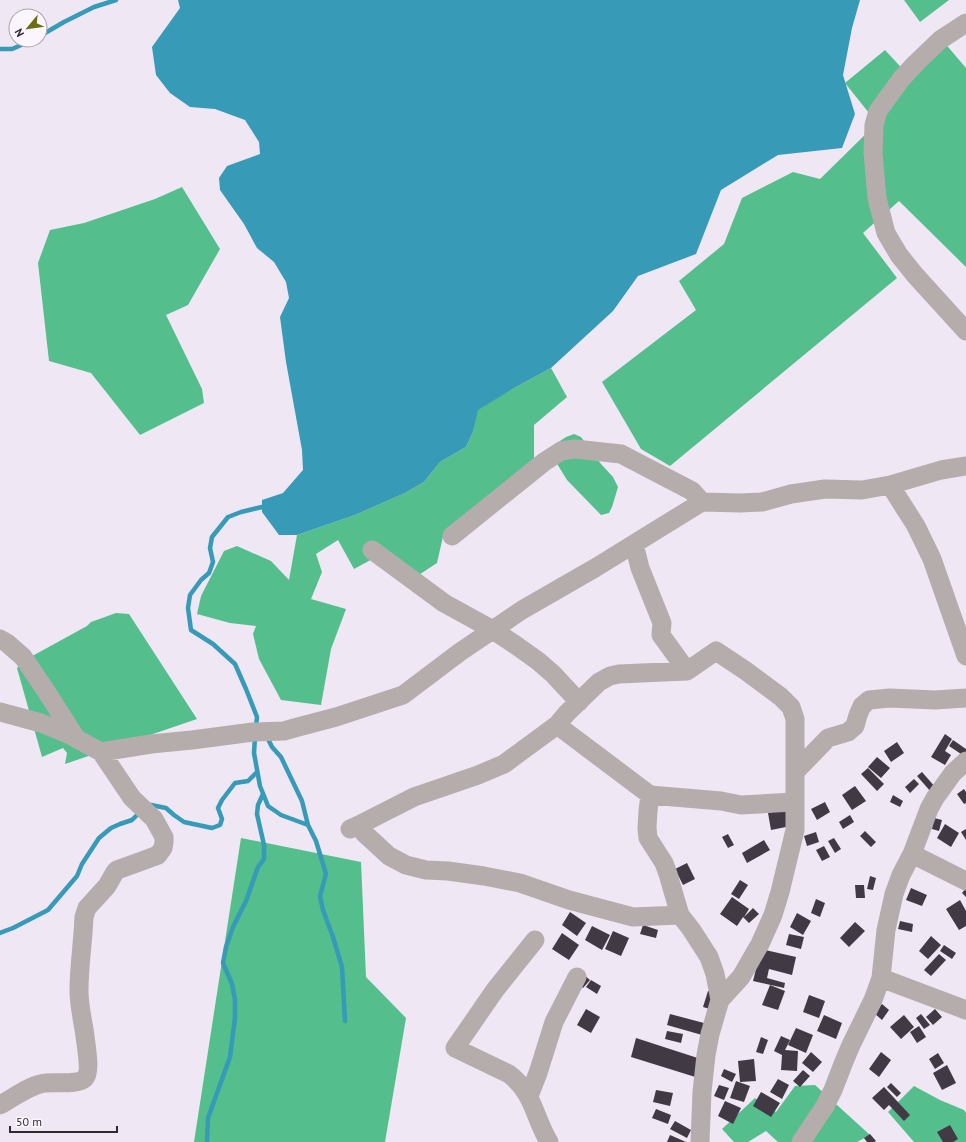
<svg xmlns="http://www.w3.org/2000/svg" width="966" height="1142" viewBox="0 0 966 1142" font-family="'PT Sans',sans-serif">
  <style>
    .forest { fill: #54be8c }
    .water { fill: #379ab6 }
    .lines { fill: none; stroke-linecap: round; stroke-linejoin: round }
    .stream { stroke: #379ab6; stroke-width: 4.5 }
    .building { fill: #413a45 }
    .minor { stroke: #b5adab; stroke-width: 19 }
  </style>
  <rect width="100%" height="100%" fill="#f0e7f5"/>
  <path class="forest" d="M904 0H949L920 22Z
    M943 41 966 68V267L899 201 863 233 897 278 670 466 641 449 602 382 696 310 679 281 724 244 742 198 793 172 820 179 877 123 845 83 885 50 910 77Z
    M182 187 220 249 188 305 166 315 202 389 204 403 140 435 91 373 49 361 38 263 50 230 84 223 155 199Z
    M551 368 567 397 534 425V459L444 532 437 563 405 584 387 551 354 569 338 540 316 554 322 572 311 599 346 609 331 649 321 705 281 700 259 659 253 634 256 626 230 623 197 614 201 596 224 551 237 546 271 561 289 580 297 535 355 515 405 493 424 482 440 462 466 447 473 432 477 410 516 387Z
    M574 434 581 437 601 464 613 477 618 487 612 507 609 513 601 515 567 480 548 449 566 437Z
    M116 613 129 614 197 719 65 764 67 753 63 748 42 757 17 668 25 660 87 626 91 622Z
    M241 838 361 862 366 977 406 1018 385 1142H194Z
    M815 1085 870 1135 857 1142H778L766 1131 748 1142H734L722 1129 755 1098 776 1112 795 1086Z
    M914 1086 940 1100 964 1110 966 1113V1142H914L888 1112Z"/>
  <path class="water" d="M178 0H860L852 28 843 75 855 114 842 148 778 155 721 190 696 254 638 276 613 311 551 368 516 387 478 410 473 432 466 447 440 462 424 482 405 493 355 515 297 535H279L262 512V500L283 493 303 470 302 450 286 362 280 317 289 298 286 282 274 262 257 248 244 224 220 190 219 178 227 166 260 154 259 142 245 120 215 109 190 107 170 93 156 75 152 47 180 8Z"/>
  <g class="lines">
    <path class="stream" d="M40 36 64 22 94 7 116 0
      M0 49H12L33 40
      M256 727 257 717 246 689 235 664 213 644 191 630 188 608 190 595 201 580 209 573 213 562 210 548 212 537 228 517 241 512 262 507
      M266 735 272 747 281 757 302 801 308 825 316 841 326 874 320 896 323 910 333 937 342 967 345 1021
      M255 737 254 753 260 786 268 806 281 815 308 825
      M149 806 151 805 166 808 174 815 184 822 212 828 220 825 222 819 218 808 222 800 235 783 248 781 257 772
      M0 933 13 928 48 910 77 876 82 864 99 838 111 828 120 824 132 820 141 811
      M207 1142 208 1118 230 1057 235 1018V1000L232 984 223 963 226 947 233 927 246 901 258 867 264 859V845L257 814 258 805 263 794"/>
  </g>
  <path class="building" d="M945 734 952 739 945 751 951 755 945 765 931 757Z
    M953 740 966 749V753L964 756 949 746Z
    M897 742 904 753 891 762 884 751Z
    M877 757 890 768 881 778 868 767Z
    M868 768 884 784 877 791 861 774Z
    M922 772 936 788 931 792 917 776Z
    M914 779 919 784 910 793 905 787Z
    M855 786 866 801 852 810 842 795Z
    M964 789 966 792V803L964 804 957 794Z
    M893 795 903 801 900 807 890 802Z
    M825 802 830 812 817 820 811 809Z
    M787 809 791 826 771 830 768 813Z
    M850 815 854 822 843 829 839 822Z
    M934 818 942 820 939 831 932 829Z
    M945 824 959 833 951 847 937 838Z
    M966 829V840L961 832Z
    M865 831 876 842 871 847 860 836Z
    M816 832 819 842 807 846 804 836Z
    M728 834 734 845 728 848 722 837Z
    M834 838 841 849 835 853 828 841Z
    M764 840 770 850 747 863 742 853Z
    M824 846 830 857 822 861 816 850Z
    M687 863 695 879 683 885 675 869Z
    M870 876 876 878 873 890 867 889Z
    M740 880 748 885 739 899 731 894Z
    M855 885H864L865 898H856Z
    M911 888 927 895 922 906 906 900Z
    M966 888V897L962 893Z
    M732 897 749 909 744 917 753 908 759 914 749 923 743 917 737 926 720 914Z
    M816 899 825 903 820 917 811 913Z
    M960 900 966 911V926L959 930 946 909Z
    M570 912 586 923 577 936 562 925Z
    M797 913 811 921 803 935 790 927Z
    M900 921 913 924 912 932 898 929Z
    M855 922 865 931 849 947 840 938Z
    M643 925 658 930 656 938 640 934Z
    M592 926 610 935 602 950 585 940Z
    M613 931 629 938 621 956 605 949Z
    M562 933 579 945 569 960 552 949Z
    M789 934 804 937 801 949 786 945Z
    M931 936 941 945 928 959 919 951Z
    M944 945 956 953 952 959 940 951Z
    M761 949 796 957 792 975 769 969 767 978 785 983 784 988 753 981Z
    M939 954 946 960 931 976 924 970Z
    M583 974 590 980 583 988 576 981Z
    M591 980 601 986 597 994 586 987Z
    M770 985 785 991 778 1010 762 1005Z
    M708 991 728 997 723 1013 703 1007Z
    M809 995 825 1001 819 1018 803 1012Z
    M882 1004 889 1010 882 1020 874 1013Z
    M586 1009 600 1017 591 1033 577 1025Z
    M935 1009 942 1017 933 1025 926 1017Z
    M670 1014 719 1027 716 1039 667 1025Z
    M921 1014 930 1025 924 1029 916 1018Z
    M824 1015 842 1023 836 1039 817 1031Z
    M904 1015 914 1027 901 1039 890 1027Z
    M919 1026 926 1037 917 1043 910 1032Z
    M796 1028 813 1035 806 1053 788 1045Z
    M667 1031 683 1034 681 1043 665 1039Z
    M781 1036 790 1040 785 1050 798 1051 797 1071 781 1070 782 1055 774 1051Z
    M761 1037 768 1040 763 1054 756 1052Z
    M636 1038 710 1062 705 1080 631 1057Z
    M811 1052 822 1062 813 1072 802 1063Z
    M881 1052 891 1060 879 1077 869 1069Z
    M938 1053 944 1063 935 1069 929 1059Z
    M754 1059 756 1081 740 1082 738 1061Z
    M947 1065 956 1083 942 1090 933 1073Z
    M724 1069 736 1074 732 1082 721 1076Z
    M803 1070 810 1076 800 1087 793 1081Z
    M778 1079 789 1085 782 1099 770 1092Z
    M736 1081 750 1086 744 1102 730 1098Z
    M891 1083 901 1093 897 1097 887 1087Z
    M719 1085 729 1088 724 1100 714 1096Z
    M884 1087 910 1115 904 1121 889 1105 884 1110 872 1098Z
    M656 1090 673 1093 670 1106 653 1102Z
    M761 1092 780 1103 771 1117 753 1106Z
    M725 1101 741 1108 733 1124 718 1116Z
    M656 1109 671 1115 668 1124 652 1118Z
    M675 1121 691 1130 687 1138 670 1129Z
    M950 1125 958 1139 953 1142H943L937 1132Z
    M870 1134 876 1141 874 1142H867L864 1138Z
    M670 1135 686 1142H667Z"/>
  <g class="lines">
    <path class="minor" d="M966 23 940 40 915 64 902 78 878 111 874 125 873 153 877 198 886 233 899 255 915 275 966 331
      M890 485 916 526 932 559 966 656
      M452 536 544 462 561 451 575 449 621 454 692 491 702 502
      M634 544 640 568 662 623 661 635 687 671
      M372 550 444 603 493 630 517 646 538 661 553 674 579 702
      M0 639 7 643 23 657 46 691 76 738
      M0 712 41 723 68 734 101 752 151 744 192 740 253 732 284 731 298 727 336 717 403 695 460 652 522 610 595 568 702 502 740 503 762 502 791 494 825 489 862 490 890 485 941 470 966 466
      M557 725 650 795 721 801 741 805 794 802
      M795 772 828 738 848 732 855 726 858 715 862 706 869 700 890 698 935 700 966 698
      M650 795 648 811 647 828 648 838 664 863 668 874 672 888 680 915 691 929 709 957 715 974 720 1000 710 1034 706 1055 702 1092 700 1142
      M359 825 414 797 478 775 504 764 557 725 567 713 599 682 610 676 619 674 687 671 716 651 746 671 781 697 791 707 795 719V830L780 892 773 915 760 944 741 977 720 1000
      M350 829 359 825 364 833 389 856 406 865 426 870 448 871 484 876 520 883 569 900 633 917 680 915
      M912 854 966 881
      M535 940 495 990 455 1048 509 1074C534 1093 534 1117 549 1142
      M881 978 966 1010
      M529 1096 538 1073 554 1022 577 977
      M0 1105C13 1098 31 1084 46 1083 56 1082 79 1085 85 1078 91 1072 86 1045 85 1036 83 1021 79 1006 79 991 79 966 83 942 84 917L87 908 107 886 115 872 117 870 142 861 158 855 163 848 164 842V837L154 819 132 798 101 752
      M801 1142 825 1106 833 1090 843 1064 851 1045 873 1000 881 978 886 930 894 894 901 875 912 854 929 809 935 798 953 773 966 761"/>
  </g>
  <g transform="translate(28 28) rotate(241)"><circle r="19" fill="#fbf6fe" stroke="#a9a5ac"/>
  <path d="M0-3L7 15L0 10L-7 15Z" fill="#6b6e12"/>
  <text y="-6" font-size="11" font-weight="bold" text-anchor="middle" fill="#2f2b31">N</text>
  </g>
  <path d="M10 1126v6h107v-6" fill="none" stroke="#2f2b31" stroke-width="2"/>
  <text x="16" y="1126" font-size="12" fill="#2f2b31" stroke="#fbf6fe" stroke-width="3" paint-order="stroke">50 m</text>
</svg>
